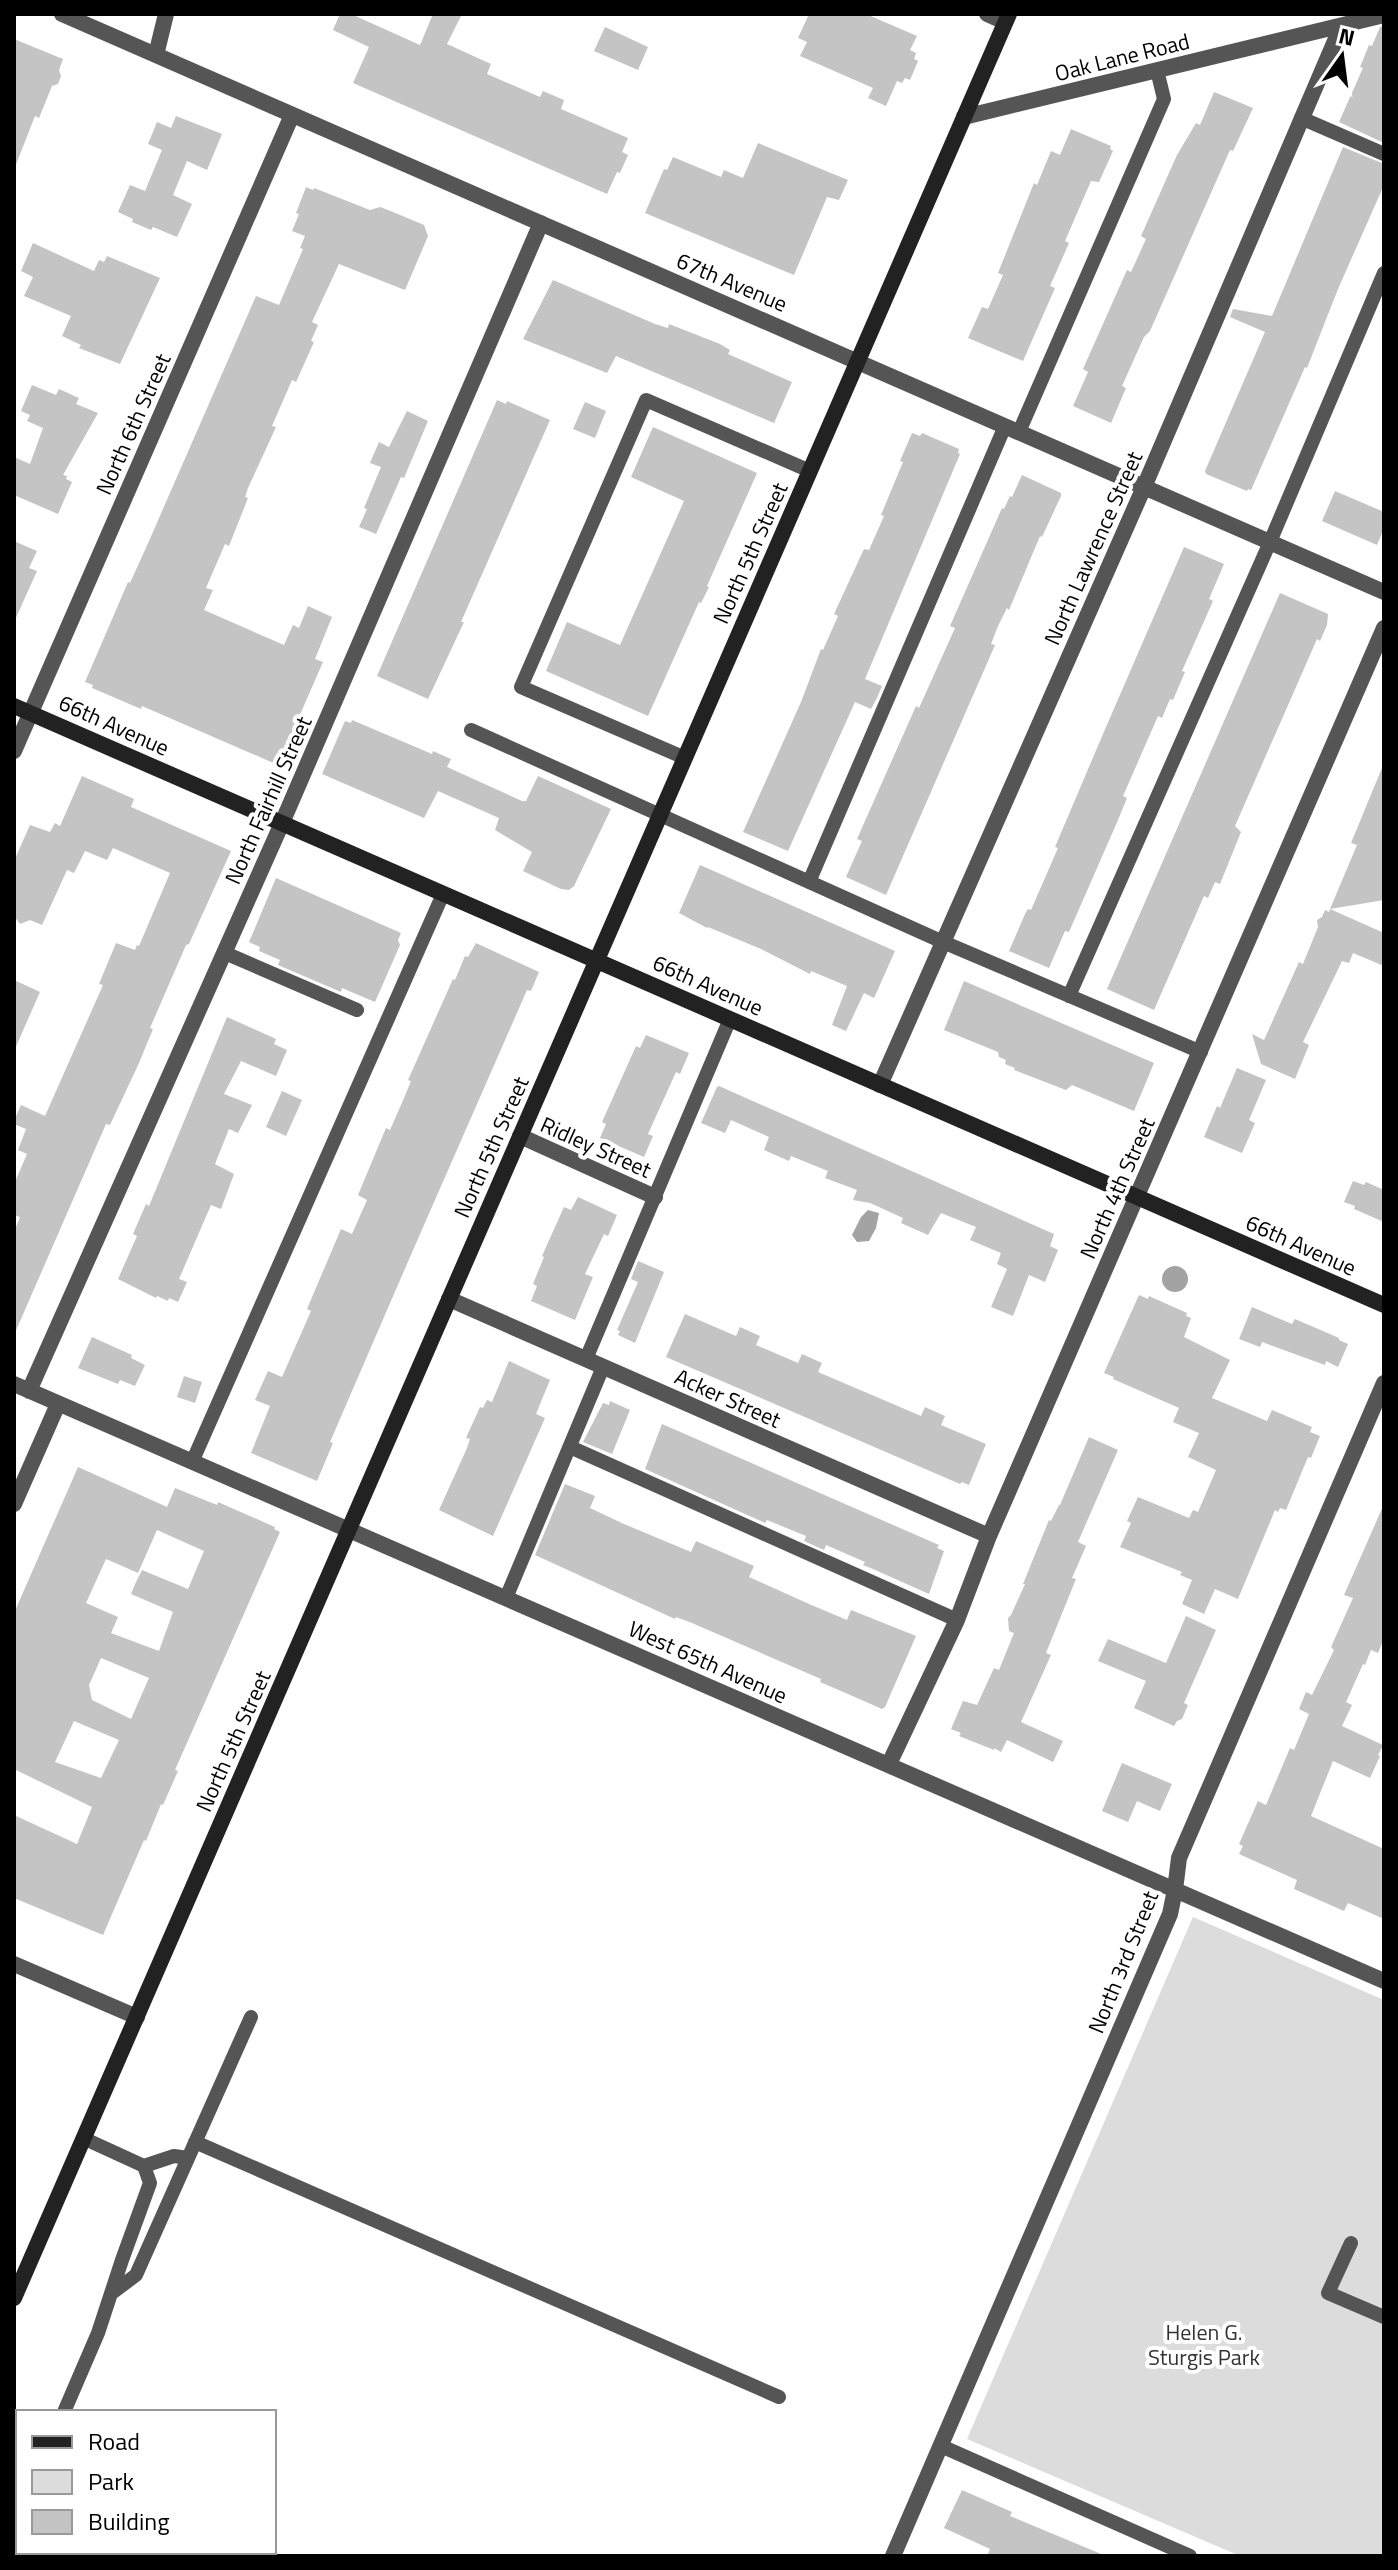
<svg xmlns="http://www.w3.org/2000/svg" width="1398" height="2570" viewBox="0 0 1398 2570" font-family="'Titillium Web',sans-serif">
  <style>
    .green { fill: #dcdcdc }
    .water { fill: #a3a3a3 }
    .building { fill: #c4c4c4; fill-rule: evenodd }
    .lines { fill: none; stroke-linecap: round; stroke-linejoin: round }
    .lane { stroke: #555; stroke-width: 14 }
    .street { stroke: #555; stroke-width: 16 }
    .secondary { stroke: #222; stroke-width: 16 }
    .labels { text-anchor: middle; stroke-width: 8; stroke-linejoin: round; paint-order: stroke }
    .street-label { font-size: 22px; fill: #000; stroke: #fff }
    .park-label { font-size: 22px; fill: #333; stroke: #fff }
  </style>
  <rect width="100%" height="100%" fill="#fff"/>
  <path class="green" d="M1193 1917 1384 2000V2556H1240L967 2439Z"/>
  <path class="water" d="M868 1210 879 1213 876 1228 869 1241 857 1242 852 1235 861 1217Z
    M1162 1279a13 13 0 1 1 26 0a13 13 0 1 1-26 0Z"/>
  <path class="building" d="M340 14H351L420 45 433 14H462L447 44 491 64 487 74 540 97 543 91 564 100 561 109 628 138 622 152 628 155 620 173 617 172 607 194 353 83 369 47 333 30Z
    M809 14H866L917 36 910 50 916 53 914 59 918 61 910 80 905 78 902 83 897 81 886 106 868 98 873 88 800 56 807 42 798 38Z
    M1384 26V143L1339 122 1363 68 1360 67 1369 45 1372 46 1380 27Z
    M605 27 648 47 638 70 594 51Z
    M14 39 63 59 59 70 61 76 58 84 52 86 39 118 35 116 15 167Z
    M1214 92 1253 108 1233 151 1230 150 1150 331 1144 337 1122 386 1126 388 1111 423 1073 406 1088 372 1083 369 1127 270 1131 272 1146 239 1141 236 1177 155 1196 123 1200 125Z
    M176 116 222 134 207 170 187 161 173 195 192 204 177 237 153 227 151 230 132 222 133 219 118 212 130 185 145 191 162 150 148 144 157 122 171 128Z
    M1071 129 1111 146 1110 149 1113 151 1099 182 1091 181 1065 241 1069 243 1050 286 1055 288 1023 361 968 338 982 307 988 309 1003 275 998 273 1034 183 1037 185 1051 151 1060 155Z
    M758 143 848 180 839 200 827 197 794 275 645 213 664 169 667 170 673 157 721 177 724 170 743 178Z
    M1343 147 1384 164V185L1338 289 1307 368 1305 367 1251 490 1248 489 1247 491 1206 474 1205 471 1265 332 1230 317 1233 309 1272 316Z
    M306 187 313 190 314 188 370 210 380 207 393 212 424 225 428 236 405 290 339 264 312 322 318 325 311 341 314 342 296 382 292 380 272 426 276 427 248 488 245 497 248 498 229 546 225 544 206 588 213 590 204 610 284 645 293 625 299 628 308 606 332 617 315 659 323 662 278 765 142 706 141 709 92 688 93 685 85 682 128 582 130 583 149 541 256 296 279 305 303 249 300 248 305 236 292 231 299 214 296 213Z
    M33 243 94 271 99 260 104 262 107 256 160 278 120 364 79 348 81 345 62 336 71 316 24 296 33 277 21 271Z
    M553 280 655 324 668 328 669 324 720 344 730 350 728 354 792 382 774 423 616 356 607 373 523 339Z
    M32 385 56 395 59 389 79 398 76 404 98 413 63 475 67 476 66 479 72 482 58 514 14 495V457L30 464 43 428 27 421 30 415 21 411Z
    M497 400 506 404 507 401 550 420 461 622H464L428 699 377 676Z
    M585 402 606 411 595 438 573 429Z
    M407 411 428 421 404 478 401 477 376 534 359 527 367 509 364 508 381 467 370 463 379 442 389 447Z
    M653 427 757 473 707 586 709 587 701 603 699 602 648 716 546 671 567 622 620 645 684 501 631 477Z
    M912 433 920 436 922 433 959 449 958 453 960 454 865 679 882 686 877 698 871 709 855 702 788 851 743 832 801 702 821 649 823 650 838 616 834 614 864 549 869 550 884 516 881 515 903 462 900 461Z
    M1022 475 1061 493V496L1042 537 1040 536 1009 610 1007 608 998 626 991 644 995 645 886 895 846 877 862 841 857 839 916 706 919 708 955 628 950 626 1002 508 1004 509 1010 496 1012 497Z
    M1335 491 1384 512V528L1377 545 1322 521Z
    M14 541 37 551 29 568 37 571 14 622Z
    M1184 547 1224 564 1209 599 1213 601 1182 671 1185 672 1173 700 1170 699 1162 718 1158 716 1123 796 1127 798 1118 820 1069 932 1065 931 1049 968 1009 951 1025 914 1028 909 1031 910 1058 848 1055 847 1103 734Z
    M1280 593 1328 614 1327 625 1320 641 1317 639 1235 826 1241 832 1220 884 1215 882 1208 898 1204 896 1154 1010 1107 989Z
    M352 720 432 754 433 751 451 759 447 767 522 801H526L538 776 611 809 574 886 569 890 561 889 523 871 532 852 495 830 499 818 438 791 424 818 322 774 345 721 351 723Z
    M1384 763V900L1330 909 1357 845 1351 843Z
    M82 776 134 799 131 807 231 851 189 944 186 945 150 1028 153 1029 139 1063 110 1125 106 1124 14 1335V1232L20 1217 14 1215V1184L27 1154 18 1150 26 1129 14 1124V1121L21 1105 45 1116 103 985 99 984 116 943 135 950 137 945 139 946 170 873 113 848 107 860 85 851 74 873 67 870 42 925 30 920 20 924 14 916V861L30 825 50 832 55 823 60 826Z
    M700 865 895 951 874 998 864 993 846 1031 832 1025 847 986 811 971 810 974 761 949 708 927 707 928 679 913Z
    M276 878 401 933 398 940 400 945 375 1002 342 988 341 992 278 965 280 960 259 951 260 947 249 942Z
    M1330 909 1384 933V966L1353 953 1349 963 1342 961 1303 1042 1309 1045 1295 1079 1261 1064 1252 1034 1264 1040 1299 962 1303 964 1318 927 1317 920 1322 917 1325 910 1329 912Z
    M476 943 539 972 531 991 527 990 410 1257 330 1442 333 1443 317 1481 251 1453 270 1406 255 1400 268 1371 282 1377 311 1311 307 1309 341 1229 352 1234 367 1200 358 1195 386 1128 390 1130 404 1098 411 1081 408 1080 453 979 455 980 465 956 468 957Z
    M14 980 40 992 14 1051Z
    M964 981 1154 1063 1134 1111 1072 1085 1066 1090 1014 1070 1015 1068 1005 1064 1006 1060 999 1057 998 1052 944 1030Z
    M227 1017 276 1039 274 1044 287 1050 276 1076 241 1061 224 1094 252 1105 238 1133 229 1129 215 1164 234 1174 221 1209 211 1205 179 1279 187 1282 178 1302 169 1298 168 1301 157 1296 156 1298 118 1279 137 1236 133 1234 146 1204 149 1206Z
    M646 1035 689 1053 680 1074 676 1072 648 1134 653 1136 644 1157 600 1138 606 1124 602 1122 636 1046 640 1048Z
    M1237 1068 1266 1080 1249 1120 1255 1123 1242 1153 1204 1137 1217 1106 1220 1108Z
    M719 1086 1054 1234 1050 1246 1058 1250 1045 1282 1029 1275 1013 1316 991 1307 1007 1269 997 1264 1001 1253 970 1240 976 1227 941 1213 928 1235 901 1223 903 1218 870 1203 853 1200 857 1190 825 1178 828 1171 791 1156 789 1161 764 1150 769 1137 731 1120 725 1133 701 1123 717 1087Z
    M282 1091 302 1100 286 1136 266 1127Z
    M1353 1181 1364 1185 1366 1182 1384 1190V1222L1354 1209 1355 1206 1344 1202Z
    M578 1197 617 1215 608 1236 604 1234 585 1274 593 1277 575 1320 531 1301 537 1286 533 1284 544 1257 542 1256 564 1207 571 1210Z
    M638 1261 664 1272 635 1343 618 1335 620 1331 617 1330 638 1282 631 1279Z
    M1139 1295 1148 1299 1149 1296 1187 1313 1186 1316 1191 1318 1184 1337 1230 1360 1212 1398 1267 1421 1272 1410 1312 1427 1310 1432 1320 1436 1311 1458 1308 1457 1286 1510 1280 1508 1278 1512 1275 1510 1238 1599 1215 1589 1204 1614 1182 1604 1192 1580 1180 1575 1182 1572 1120 1547 1131 1523 1127 1521 1138 1497 1189 1518 1193 1510 1198 1512 1216 1470 1188 1457 1199 1433 1173 1422 1179 1408 1113 1379 1114 1377 1104 1373Z
    M1252 1307 1292 1324 1295 1319 1339 1338V1340L1348 1344 1338 1367 1326 1361 1325 1365 1262 1342 1260 1347 1239 1339Z
    M685 1314 736 1336 740 1327 760 1336 756 1345 798 1363 802 1354 822 1363 818 1372 921 1416 925 1407 945 1416 941 1425 986 1444 969 1485 962 1482 960 1484 666 1357Z
    M92 1337 132 1355 131 1358 145 1365 135 1386 120 1380 118 1384 78 1368Z
    M509 1361 550 1380 536 1414 545 1418 493 1536 439 1510 467 1448 470 1439 466 1438 480 1407 483 1408 487 1400 492 1402Z
    M184 1376 202 1382 195 1403 177 1397Z
    M610 1401 630 1410 612 1454 583 1442 603 1403 609 1405Z
    M662 1424 939 1545 937 1548 944 1551 929 1594 873 1569 863 1565 865 1562 826 1545 824 1550 804 1541 806 1536 767 1520 765 1523 645 1469Z
    M1089 1437 1118 1450 1078 1542 1086 1546 1072 1578 1076 1579 1046 1653 1051 1655 1021 1722 1063 1741 1053 1762 1007 1740 1001 1752 994 1748V1750L959 1736 961 1733 951 1729 963 1701 977 1705 994 1668 999 1670 1014 1633 1009 1631 1008 1618 1011 1615 1025 1584H1023L1049 1520 1051 1521 1059 1505H1060Z
    M78 1467 167 1507 175 1488 217 1505 218 1502 275 1527 274 1529 280 1532 175 1770 178 1771 163 1805 161 1804 146 1841 144 1840 103 1935 14 1898V1815L77 1844 92 1807 14 1769V1613ZM157 1530 204 1551 188 1589 142 1570 136 1582 131 1594 173 1612 159 1651 111 1633 118 1617 86 1603 106 1559 138 1573ZM101 1658 149 1678 131 1719 92 1700 89 1685ZM74 1721 119 1740 101 1778 55 1762Z
    M565 1484 595 1496 590 1508 624 1524 691 1552 696 1541 754 1566 749 1577 809 1604 847 1620 851 1610 916 1636 885 1707 882 1709 848 1694 820 1682 821 1679 692 1623 676 1617 675 1619 535 1555Z
    M1384 1504V1638L1378 1653 1371 1650 1365 1665 1363 1664 1346 1702 1352 1705 1342 1726 1383 1745 1378 1755 1380 1756 1370 1778 1333 1761 1311 1816 1384 1849V1919L1348 1903 1344 1911 1294 1889 1297 1880 1239 1854 1243 1846 1239 1844 1258 1801 1266 1805 1290 1748 1294 1750 1309 1714 1299 1709 1306 1692 1312 1695 1334 1650 1331 1647 1353 1598 1344 1595Z
    M1186 1616 1216 1630 1184 1703 1188 1705 1182 1719 1177 1721 1174 1726 1134 1708 1146 1681 1098 1661 1108 1639 1166 1663Z
    M1122 1763 1172 1784 1160 1811 1137 1801 1128 1822 1102 1811Z
    M962 2490 1012 2512 1010 2516 1106 2556H987L990 2549 944 2528Z"/>
  <g class="lines">
    <path class="lane" d="M1301 118 1384 154
      M1019 432 1164 99 1157 70
      M471 730 943 942 1201 1052
      M685 758 521 687 646 400 810 471
      M809 882 1005 426
      M225 953 357 1010
      M1069 996 1270 542 1384 273
      M586 1359 730 1019
      M570 1447 957 1620
      M193 1460 443 894
      M506 1598 603 1367
      M195 2142 779 2397
      M144 2166 174 2156 188 2158
      M1351 2243 1328 2293 1384 2317
      M112 2293 136 2275 251 2017
      M64 2412 98 2333 122 2260 150 2183 144 2166 83 2138
      M941 2446 1190 2556"/>
    <path class="street" d="M62 14 1384 592
      M987 14 1005 22
      M156 55 166 14
      M964 117 1384 15
      M14 751 292 115
      M880 1085 1144 487 1341 27
      M520 1136 655 1197
      M449 1299 989 1536
      M14 1384 1384 1981
      M29 1391 282 823 541 223
      M14 1504 58 1404
      M889 1764 957 1620 989 1536 1384 628
      M14 1964 137 2017
      M893 2556 1170 1914 1175 1890 1179 1858 1384 1383"/>
    <path class="secondary" d="M14 706 1384 1305
      M14 2298 1009 14"/>
  </g>
  <g class="labels">
    <g class="street-label">
      <text transform="translate(1122 57) rotate(-14)" y="8">Oak Lane Road</text>
      <text transform="translate(732 282) rotate(23)" y="8">67th Avenue</text>
      <text transform="translate(133 424) rotate(-66)" y="8">North 6th Street</text>
      <text transform="translate(1093 548) rotate(-66)" y="8">North Lawrence Street</text>
      <text transform="translate(750 553) rotate(-66)" y="8">North 5th Street</text>
      <text transform="translate(114 725) rotate(24)" y="8">66th Avenue</text>
      <text transform="translate(268 800) rotate(-66)" y="8">North Fairhill Street</text>
      <text transform="translate(708 985) rotate(24)" y="8">66th Avenue</text>
      <text transform="translate(491 1147) rotate(-66)" y="8">North 5th Street</text>
      <text transform="translate(596 1147) rotate(24)" y="8">Ridley Street</text>
      <text transform="translate(1117 1188) rotate(-66)" y="8">North 4th Street</text>
      <text transform="translate(1301 1245) rotate(24)" y="8">66th Avenue</text>
      <text transform="translate(728 1398) rotate(24)" y="8">Acker Street</text>
      <text transform="translate(708 1662) rotate(24)" y="8">West 65th Avenue</text>
      <text transform="translate(233 1741) rotate(-66)" y="8">North 5th Street</text>
      <text transform="translate(1123 1962) rotate(-68)" y="8">North 3rd Street</text>
    </g>
    <g class="park-label">
      <text x="1204" y="2340">Helen G.<tspan x="1204" dy="25">Sturgis Park</tspan></text>
    </g>
  </g>
  <rect width="1398" height="2570" fill="none" stroke="#000000" stroke-width="32"/>
  <rect x="16" y="2410" width="260" height="144" fill="#ffffff" stroke="#999999" stroke-width="2"/>
  <rect x="32" y="2436" width="40" height="12" fill="#222222" stroke="#999999" stroke-width="2"/>
  <text x="88" y="2450" font-size="24" fill="#000000">Road</text>
  <rect x="32" y="2470" width="40" height="24" fill="#dcdcdc" stroke="#999999" stroke-width="2"/>
  <text x="88" y="2490" font-size="24" fill="#000000">Park</text>
  <rect x="32" y="2510" width="40" height="24" fill="#c4c4c4" stroke="#999999" stroke-width="2"/>
  <text x="88" y="2530" font-size="24" fill="#000000">Building</text>
  <g transform="translate(1342 56) rotate(14)" stroke="#ffffff" stroke-width="6" paint-order="stroke">
  <path d="M0-6L14 30L0 20L-14 30Z" fill="#000000"/>
  <text y="-12" font-size="22" font-weight="bold" text-anchor="middle" fill="#000000">N</text>
  </g>
</svg>
